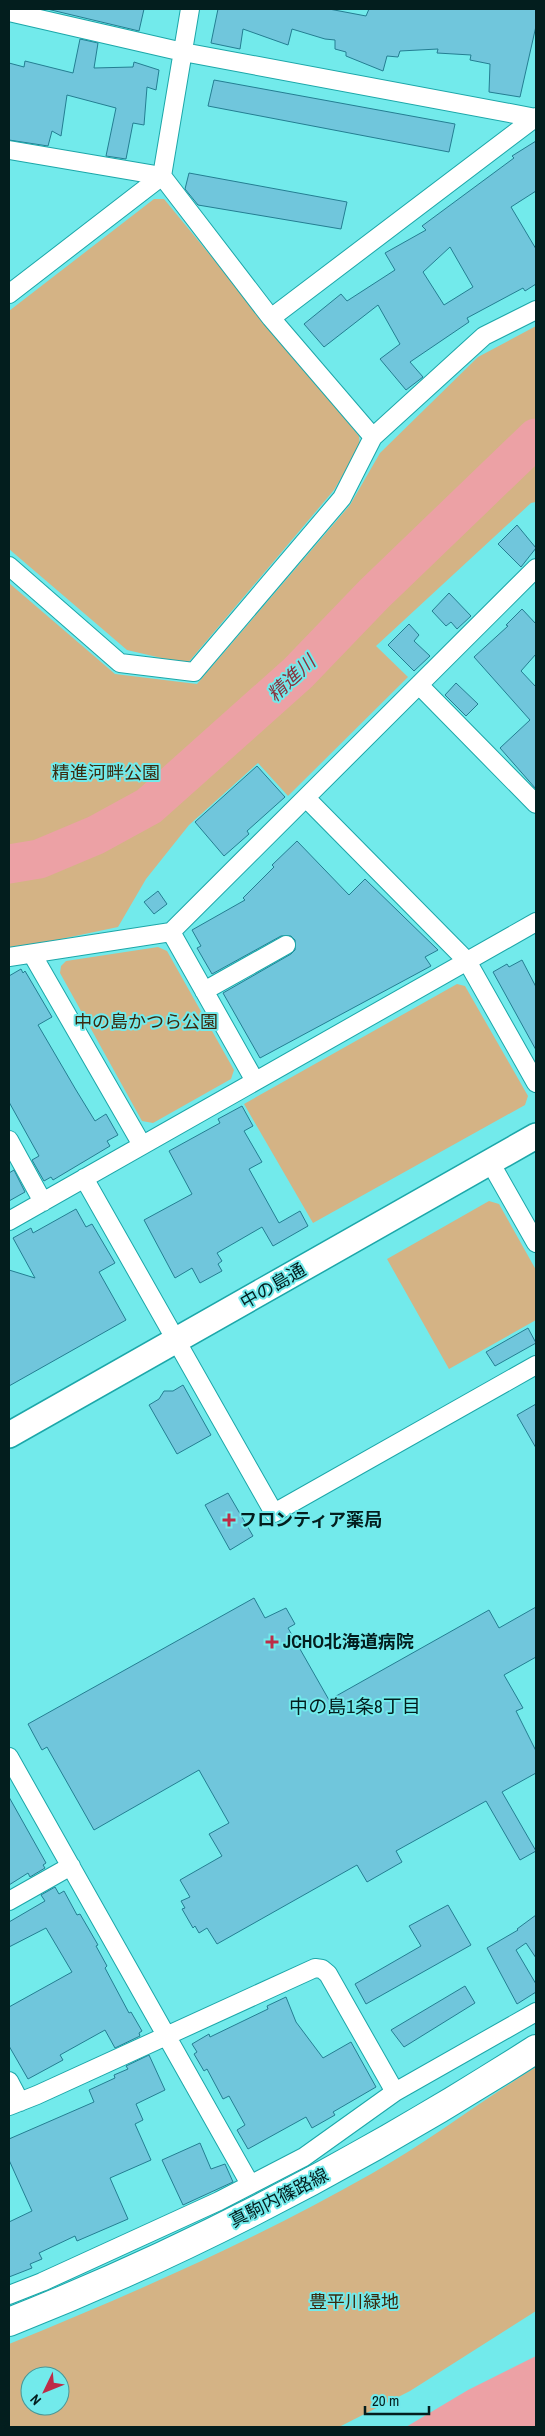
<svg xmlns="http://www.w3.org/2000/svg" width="545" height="2436" viewBox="0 0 545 2436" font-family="'Archivo Narrow','Noto Sans JP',sans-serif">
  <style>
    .green { fill: #d4b385; fill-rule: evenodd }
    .water { fill: #eca1a5 }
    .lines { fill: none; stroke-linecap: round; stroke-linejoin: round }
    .river { stroke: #eca1a5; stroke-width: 39 }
    .building { fill: #70c6dc; stroke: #247e92; fill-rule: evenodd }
    .street-casing { stroke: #1ca7a9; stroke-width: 20 }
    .secondary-casing { stroke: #1ca7a9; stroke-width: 28 }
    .primary-casing { stroke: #1ca7a9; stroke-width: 30 }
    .street { stroke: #fff; stroke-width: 18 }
    .secondary { stroke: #fff; stroke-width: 25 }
    .primary { stroke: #fff; stroke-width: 28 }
    .poi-dot { fill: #bd2c47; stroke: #72eaeb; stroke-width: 2 }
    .labels { text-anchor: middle; stroke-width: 4; stroke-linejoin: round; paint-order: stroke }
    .park-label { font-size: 18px; fill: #3a290e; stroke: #72eaeb }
    .street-label { font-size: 18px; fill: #031e1e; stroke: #72eaeb }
    .poi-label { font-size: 18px; font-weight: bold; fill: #031e1e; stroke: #72eaeb; text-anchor: start }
    .water-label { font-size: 19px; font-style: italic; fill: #8a323d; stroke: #72eaeb }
    .neighbourhood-label { font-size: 19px; fill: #031e1e; stroke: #72eaeb }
  </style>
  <rect width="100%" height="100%" fill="#72eaeb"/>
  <path class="green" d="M154 199H164L359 436 360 446 334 490 187 664 127 650 9 549V311Z
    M536 326V502L531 503 376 646 408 677 288 796 258 763 189 825 146 879 118 927 9 950V583L115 674 197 684 350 505 380 453 478 357Z
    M158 947 167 951 234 1070 231 1079 153 1123 142 1121 60 973 61 966 66 961Z
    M457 984 465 986 528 1096 525 1105 313 1223 244 1104Z
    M489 1201 499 1204 536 1270V1320L449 1369 387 1259Z
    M536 2067V2311L410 2391 339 2427H9V2344C132 2294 255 2240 371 2174 428 2142 481 2101 536 2067ZM30 2376H60V2406H30Z"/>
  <path class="water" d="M536 2356V2427H406L468 2390Z"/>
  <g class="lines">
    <path class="river" d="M9 864 39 859 96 835 149 806 298 673 374 594 536 438"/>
  </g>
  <path class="building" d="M47 9H144L139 31Z
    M218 9H329L366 16 369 9H536V26L520 97 489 92 490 64 470 60 471 55 437 53 438 49 400 51 398 57 387 56 383 71 346 56V52L335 49V40L325 39 292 29 288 45 243 29 240 49 211 43Z
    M80 39 98 43 94 68 133 67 134 62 159 70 156 90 147 87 144 125 133 123 126 159 106 156 116 108 67 95 61 136 52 131 48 146 9 140V63L24 67 25 61 73 73Z
    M214 80 455 124 449 152 208 106Z
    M536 141V191L511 207 536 249V284L525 291 523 288 467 318 469 322 410 362 423 377 406 390 380 359 400 344 378 305 324 347 304 324 341 294 347 301 395 270 385 253 426 230 422 226 514 158 512 156ZM450 247 473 287 444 305 423 272Z
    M189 173 347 202 341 229 198 205 185 189Z
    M517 525 536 548 521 567 498 544Z
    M449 593 471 616 457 629 451 622 446 626 432 611Z
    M522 609 536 624V654L521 671 536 687V789L500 748 530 720 474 657 508 626 506 625Z
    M409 624 419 635 414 641 430 656 414 671 388 645Z
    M456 683 478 704 466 716 445 695Z
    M257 766 285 797 247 831 249 834 224 856 195 822Z
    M297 841 349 895 365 879 438 950 425 957 431 966 260 1058 223 993 291 954 295 950V940L291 936H281L212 974 197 948 201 946 192 930 245 900 243 898 274 867 272 865Z
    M158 891 167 904 154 914 144 902Z
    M522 960 536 987V1050L493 972 507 964 509 967Z
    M21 969 23 973 25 971 52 1017 38 1025 76 1090 95 1121 106 1114 118 1135 107 1141 110 1146 53 1180 51 1177 44 1181 32 1160 39 1156 9 1102V976Z
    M242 1106 253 1126 244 1131 262 1162 249 1169 279 1223 300 1211 308 1226 273 1246 262 1227 217 1253 222 1261 218 1264 222 1271 200 1283 192 1268 175 1278 144 1220 192 1194 169 1151 220 1123 218 1119Z
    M14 1170 25 1192 9 1201V1173Z
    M76 1209 86 1227 92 1224 115 1263 99 1272 126 1320 9 1386V1270L35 1278 13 1238 31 1228 33 1233Z
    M528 1328 536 1343 495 1366 486 1352Z
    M183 1385 211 1435 177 1454 149 1405 159 1399 164 1391H173Z
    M536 1404V1448L517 1415Z
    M228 1493 253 1536 230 1550 205 1505Z
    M254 1598 265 1618 286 1608 295 1624 288 1628 329 1700 489 1610 499 1628 536 1607V1657L504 1675 523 1708 516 1711 536 1751V1773L502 1792 536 1851 520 1860 486 1801 396 1851 402 1862 367 1882 357 1865 217 1944 207 1928 199 1933 195 1926 193 1928 182 1909 185 1908 181 1901 190 1897 180 1880 222 1856 209 1834 229 1823 199 1770 94 1830 47 1747 42 1750 28 1724Z
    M9 1797 46 1863 43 1865 45 1868 30 1877 28 1873 9 1885Z
    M55 1887 59 1894 64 1891 77 1915 80 1914 98 1945 96 1946 107 1966 105 1968 129 2013 131 2012 142 2031 139 2033 140 2036 115 2048 105 2030 60 2055 63 2060 28 2079 9 2046V2007L72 1972 46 1928 9 1947V1922L45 1901 41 1895Z
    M448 1905 471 1945 366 2004 355 1984 421 1946 409 1926Z
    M536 1915V1958L526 1943 516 1950 536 1984V1992L517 2004 487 1948 518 1930 517 1929Z
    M465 1986 475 2003 404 2047 391 2030Z
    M286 1997 296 2022 323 2058 351 2042 376 2087 333 2112 335 2115 312 2128 306 2117 248 2149 237 2130 245 2125 229 2096 223 2099 207 2069 204 2071 194 2054 197 2052 192 2044 209 2034 210 2037 268 2009 267 2006Z
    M149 2055 165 2090 136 2104 143 2120 135 2124 151 2160 110 2178 128 2219 77 2241 75 2236 39 2253 42 2259 30 2264 32 2268 9 2277V2222L32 2211 9 2160V2139L94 2102 89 2090 115 2078 114 2075 128 2069 126 2066Z
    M200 2143 211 2169 225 2164 233 2182 183 2205 162 2160Z"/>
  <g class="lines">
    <g class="street-casing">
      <path id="street" d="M9 12 183 52 536 118
        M9 150 162 176 271 318 373 437 484 336 536 310
        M9 294 162 176 190 9
        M271 318 536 117
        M9 566 120 663 194 672 342 498 373 437
        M419 685 536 804
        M306 798 467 961 536 1083
        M171 932 255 1081
        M32 954 142 1145
        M9 957 171 932 536 568
        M204 991 286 945
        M9 1140 43 1202
        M490 1162 536 1243
        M84 1178 274 1513 536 1365
        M9 1221 536 922
        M9 1757 250 2184
        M9 1901 71 1866
        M9 2081 20 2102
        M9 2106 37 2095 315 1968 322 1969 328 1974 395 2092
        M9 2295 42 2282 219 2201 304 2157 395 2092 536 2012"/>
    </g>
    <g class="secondary-casing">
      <path id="secondary" d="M9 1435 536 1136"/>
    </g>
    <g class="primary-casing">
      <path id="primary" d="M9 2322C194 2249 369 2156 536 2049"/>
    </g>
    <use href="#street" class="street"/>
    <use href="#secondary" class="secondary"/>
    <use href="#primary" class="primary"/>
  </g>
  <g class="poi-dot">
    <path d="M226.5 1512.5h5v5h5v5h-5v5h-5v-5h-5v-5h5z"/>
    <path d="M269.5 1634.5h5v5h5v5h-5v5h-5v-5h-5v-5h5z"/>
  </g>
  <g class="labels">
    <g class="park-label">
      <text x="106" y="779">精進河畔公園</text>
      <text x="146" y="1028">中の島かつら公園</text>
      <text x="354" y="2308">豊平川緑地</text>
    </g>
    <g class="street-label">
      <text transform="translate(273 1286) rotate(-30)" y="6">中の島通</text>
      <text transform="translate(279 2198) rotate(-27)" y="6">真駒内篠路線</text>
    </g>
    <g class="poi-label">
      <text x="239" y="1526">フロンティア薬局</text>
      <text x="283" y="1648">JCHO北海道病院</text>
    </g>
    <g class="water-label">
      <text transform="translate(291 678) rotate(-43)" y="7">精進川</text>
    </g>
    <g class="neighbourhood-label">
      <text x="355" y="1713">中の島1条8丁目</text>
    </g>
  </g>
  <rect width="545" height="2436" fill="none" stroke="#031e1e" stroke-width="20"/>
  <g transform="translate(45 2391) rotate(227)"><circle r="24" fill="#72eaeb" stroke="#469899"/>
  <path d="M0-4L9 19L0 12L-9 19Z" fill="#bd2c47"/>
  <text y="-8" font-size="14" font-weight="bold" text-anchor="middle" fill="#031e1e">N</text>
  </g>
  <path d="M365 2406v8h64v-8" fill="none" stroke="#031e1e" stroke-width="2.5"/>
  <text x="372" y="2406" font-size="15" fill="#031e1e" stroke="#72eaeb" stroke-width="4" paint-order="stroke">20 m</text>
</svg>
